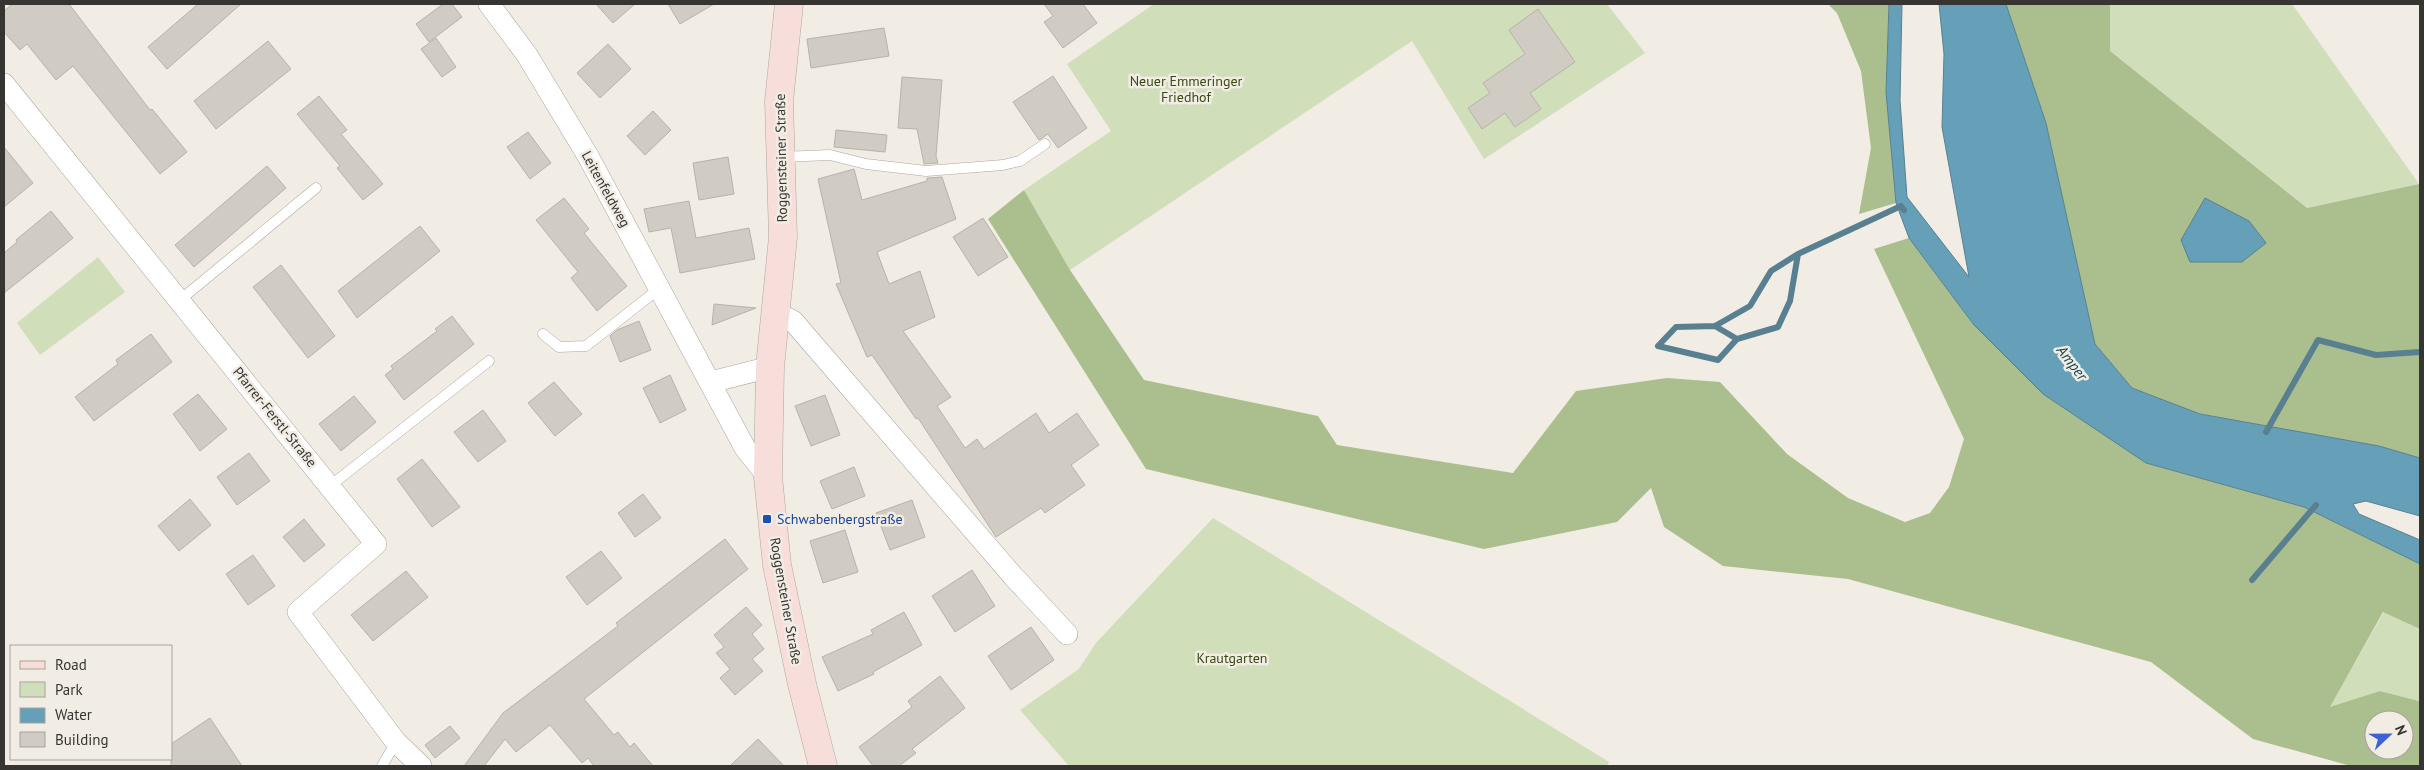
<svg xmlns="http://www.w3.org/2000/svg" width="2424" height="770" viewBox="0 0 2424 770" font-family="'PT Sans',sans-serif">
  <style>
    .green { fill: #d0deba }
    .forest { fill: #abbe8d; fill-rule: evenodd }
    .water { fill: #66a0b8; stroke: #588090 }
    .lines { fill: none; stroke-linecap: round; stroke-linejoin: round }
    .stream { stroke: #588090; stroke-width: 6 }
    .building { fill: #d0cbc3; stroke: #b7b2ab }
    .lane-casing { stroke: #aca7a0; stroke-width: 11 }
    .street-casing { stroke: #aca7a0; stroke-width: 22 }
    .secondary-casing { stroke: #aca7a0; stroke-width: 29 }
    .lane { stroke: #fff; stroke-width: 10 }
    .street { stroke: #fff; stroke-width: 21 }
    .secondary { stroke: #f7deda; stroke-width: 28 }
    .transit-dot { fill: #1a4fb4; stroke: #f1ece4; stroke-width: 2 }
    .labels { text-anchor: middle; stroke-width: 5; stroke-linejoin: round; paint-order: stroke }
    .park-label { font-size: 14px; fill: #3a4a15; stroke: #f1ece4 }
    .street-label { font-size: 14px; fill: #373532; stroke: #f1ece4 }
    .transit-label { font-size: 14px; fill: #164399; stroke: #f1ece4; text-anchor: start }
    .water-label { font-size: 15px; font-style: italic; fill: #0a3f50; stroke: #f1ece4 }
  </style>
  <rect width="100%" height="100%" fill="#f1ece4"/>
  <path class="green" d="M1154 4H1607L1645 53 1484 159 1412 41 1070 270 1024 190 1111 131 1067 64Z
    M2110 4H2292L2419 184 2307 208 2110 51Z
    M98 257 125 292 40 355 17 323Z
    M1213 518 1609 762 1607 766H1069L1020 710 1079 669 1096 643Z
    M2384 612 2420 629V699L2419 701 2380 691 2329 708Z"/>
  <path class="forest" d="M1828 4H1889L1886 92 1896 203 1859 214 1871 148 1861 71 1837 13Z
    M2006 4H2110V51L2307 208 2419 184 2420 458 2379 446 2200 414 2132 388 2095 344 2046 123Z
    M1024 190 1070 270 1144 380 1318 416 1337 445 1513 473 1576 391 1667 378 1720 382 1787 454 1848 498 1905 522 1930 513 1949 487 1964 439 1874 249 1909 238 1974 325 2146 463 2304 507 2420 564V629L2383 612 2330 707 2380 691 2419 701 2420 699V766H2351L2253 739 2151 662 1848 579 1723 566 1664 527 1651 488 1617 522 1484 549 1146 469 988 219ZM2374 720H2404V750H2374Z"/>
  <path class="water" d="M1889 4H1902L1900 100 1907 197 1969 277 1942 127 1944 54 1939 4H2006L2046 123 2095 344 2132 388 2200 414 2379 446 2420 458V516L2366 501 2353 504 2359 514 2420 540V564L2304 507 2146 463 2043 394 1974 325 1909 238 1896 203 1886 92Z
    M2205 198 2249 221 2266 243 2242 262H2190L2181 240Z"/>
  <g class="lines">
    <path class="stream" d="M1715 326 1737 339
      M1658 346 1676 327 1715 326 1750 306 1771 271 1798 254 1901 206 1904 210
      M1658 346 1718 360 1737 339 1778 327 1790 301 1798 254
      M2266 432 2318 340 2376 355 2420 352
      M2252 580 2316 505"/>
  </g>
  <path class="building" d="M12 4H69L150 110 152 109 187 152 160 174 73 66 56 80 27 44 20 50 4 32V11Z
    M198 4H241L167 69 148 47Z
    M443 4H452L462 17 429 42 416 24Z
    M596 4H635L613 23Z
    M668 4H714L680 24Z
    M1044 4H1083L1097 23 1063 48 1044 22 1053 16Z
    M1538 9 1575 62 1530 93 1541 109 1515 127 1505 113 1482 129 1468 108 1490 93 1483 83 1525 54 1509 30Z
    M884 28 889 56 811 68 807 39Z
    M436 38 456 67 442 77 421 49Z
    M268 41 291 69 216 129 194 101Z
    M608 44 631 69 600 98 577 73Z
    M1053 76 1087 128 1058 148 1048 134 1039 140 1013 102Z
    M902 77 942 80 936 156 938 163 924 164 917 129 898 128Z
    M319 96 347 130 341 134 383 184 363 200 337 168 340 166 297 114Z
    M653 111 671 130 645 155 627 136Z
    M836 130 887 135 885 152 834 147Z
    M528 132 551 163 530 179 507 147Z
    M4 147 33 183 4 207Z
    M728 157 734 194 699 200 693 163Z
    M267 166 286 188 194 267 175 245Z
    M854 169 862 200 927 181V178L942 177 956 219 877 252 889 284 920 271 935 317 903 331 951 397 937 406 965 448 977 439 984 449 1036 413 1049 433 1077 413 1099 445 1071 465 1085 485 1045 513 1041 508 996 537 918 418 916 419 872 355 867 357 836 284 841 283 818 179Z
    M564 198 589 229 584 233 627 286 597 311 571 278 578 272 536 220Z
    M689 201 696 238 749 228 755 259 680 273 671 228 649 232 644 209Z
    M51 211 73 238 4 293V253L17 242 16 240Z
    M983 218 1008 257 978 276 953 237Z
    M420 226 440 251 357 318 338 291Z
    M281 265 335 336 308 358 253 287Z
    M714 304 756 308 712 325Z
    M452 316 474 344 404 400 385 375 393 369 391 366 437 331 435 329Z
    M639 321 651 350 620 362 610 336 617 330Z
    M151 334 172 362 94 421 75 397 118 364 116 360Z
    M670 375 686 410 660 423 643 388Z
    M554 382 582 414 555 436 528 403Z
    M198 394 227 429 200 451 173 414Z
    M825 395 840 435 811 446 795 406Z
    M354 396 376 422 341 451 319 424Z
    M483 410 506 441 478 462 454 432Z
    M249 453 270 481 237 505 217 477Z
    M422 459 460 507 432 527 397 479Z
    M854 467 865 496 832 509 820 481Z
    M643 494 661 518 635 537 618 513Z
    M190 499 211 525 179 551 158 526Z
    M912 500 925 537 890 550 876 513Z
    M304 519 325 545 304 562 283 537Z
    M845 530 858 572 823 583 810 541Z
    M725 539 748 569 584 699 614 735 618 732 630 747 634 743 653 766H594L588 758 582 763 550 725 516 752 505 739 484 766H464L503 713 618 626 616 623Z
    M601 551 622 578 587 605 566 577Z
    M253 555 275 586 248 605 226 574Z
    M972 570 995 606 955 632 932 596Z
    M406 571 428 597 373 641 351 615Z
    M746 607 762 625 752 634 764 649 752 659 763 671 735 695 720 678 730 669 716 653 724 647 714 635Z
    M904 612 922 645 873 672 874 674 838 691 822 657 873 634 871 630Z
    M1031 627 1054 660 1011 690 988 656Z
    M940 676 965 708 912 749 916 753 899 766H873L859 747 912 707 908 701Z
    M210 718 242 766H171V744Z
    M450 726 460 738 435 758 425 745Z
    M758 739 784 766H730Z"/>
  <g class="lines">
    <g class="lane-casing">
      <path id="lane" d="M781 157 830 155 866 164 926 171 1003 165 1020 161 1045 144
        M180 300 316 188
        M543 334 559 347 586 346 660 288
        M330 486 489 361
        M382 766 396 742"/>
    </g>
    <g class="street-casing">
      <path id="street" d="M489 4 527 55 588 156 745 448 768 477
        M4 84 376 544 298 612 396 742 421 766
        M776 313 793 321 1013 576 1067 634
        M711 382 770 367"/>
    </g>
    <g class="secondary-casing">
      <path id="secondary" d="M789 4 779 101 783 237 770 367 768 477 777 565 802 684 823 766"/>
    </g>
    <use href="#lane" class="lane"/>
    <use href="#street" class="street"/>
    <use href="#secondary" class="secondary"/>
  </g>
  <rect class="transit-dot" x="762" y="514" width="10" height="10" rx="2.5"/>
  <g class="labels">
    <g class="park-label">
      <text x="1186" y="86">Neuer Emmeringer<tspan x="1186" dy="16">Friedhof</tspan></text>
      <text x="1232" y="663">Krautgarten</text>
    </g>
    <g class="street-label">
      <text transform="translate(781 158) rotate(-91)" y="5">Roggensteiner Straße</text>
      <text transform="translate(606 189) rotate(61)" y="5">Leitenfeldweg</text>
      <text transform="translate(275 417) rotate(51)" y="5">Pfarrer-Ferstl-Straße</text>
      <text transform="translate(786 601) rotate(80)" y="5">Roggensteiner Straße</text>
    </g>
    <g class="transit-label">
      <text x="777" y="524">Schwabenbergstraße</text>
    </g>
    <g class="water-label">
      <text transform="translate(2072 363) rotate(52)" y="5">Amper</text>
    </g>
  </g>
  <rect width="2424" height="770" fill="none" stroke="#373532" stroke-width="10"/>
  <rect x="10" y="645" width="162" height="115" fill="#f1ece4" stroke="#a7a39d"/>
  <rect x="20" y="661" width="25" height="8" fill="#f7deda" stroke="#a7a39d"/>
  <text x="55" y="670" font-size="15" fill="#373532">Road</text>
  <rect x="20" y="682" width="25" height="15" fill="#d0deba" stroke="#a7a39d"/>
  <text x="55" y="695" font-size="15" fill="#373532">Park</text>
  <rect x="20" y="708" width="25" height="15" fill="#66a0b8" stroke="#a7a39d"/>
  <text x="55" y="720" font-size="15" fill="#373532">Water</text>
  <rect x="20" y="732" width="25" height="15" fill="#d0cbc3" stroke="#a7a39d"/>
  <text x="55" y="745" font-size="15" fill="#373532">Building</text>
  <g transform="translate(2389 735) rotate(68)"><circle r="24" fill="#f1ece4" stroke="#a7a39d"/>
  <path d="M0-4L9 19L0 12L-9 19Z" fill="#3e62d4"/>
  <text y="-8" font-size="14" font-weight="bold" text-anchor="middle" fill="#373532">N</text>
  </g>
</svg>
